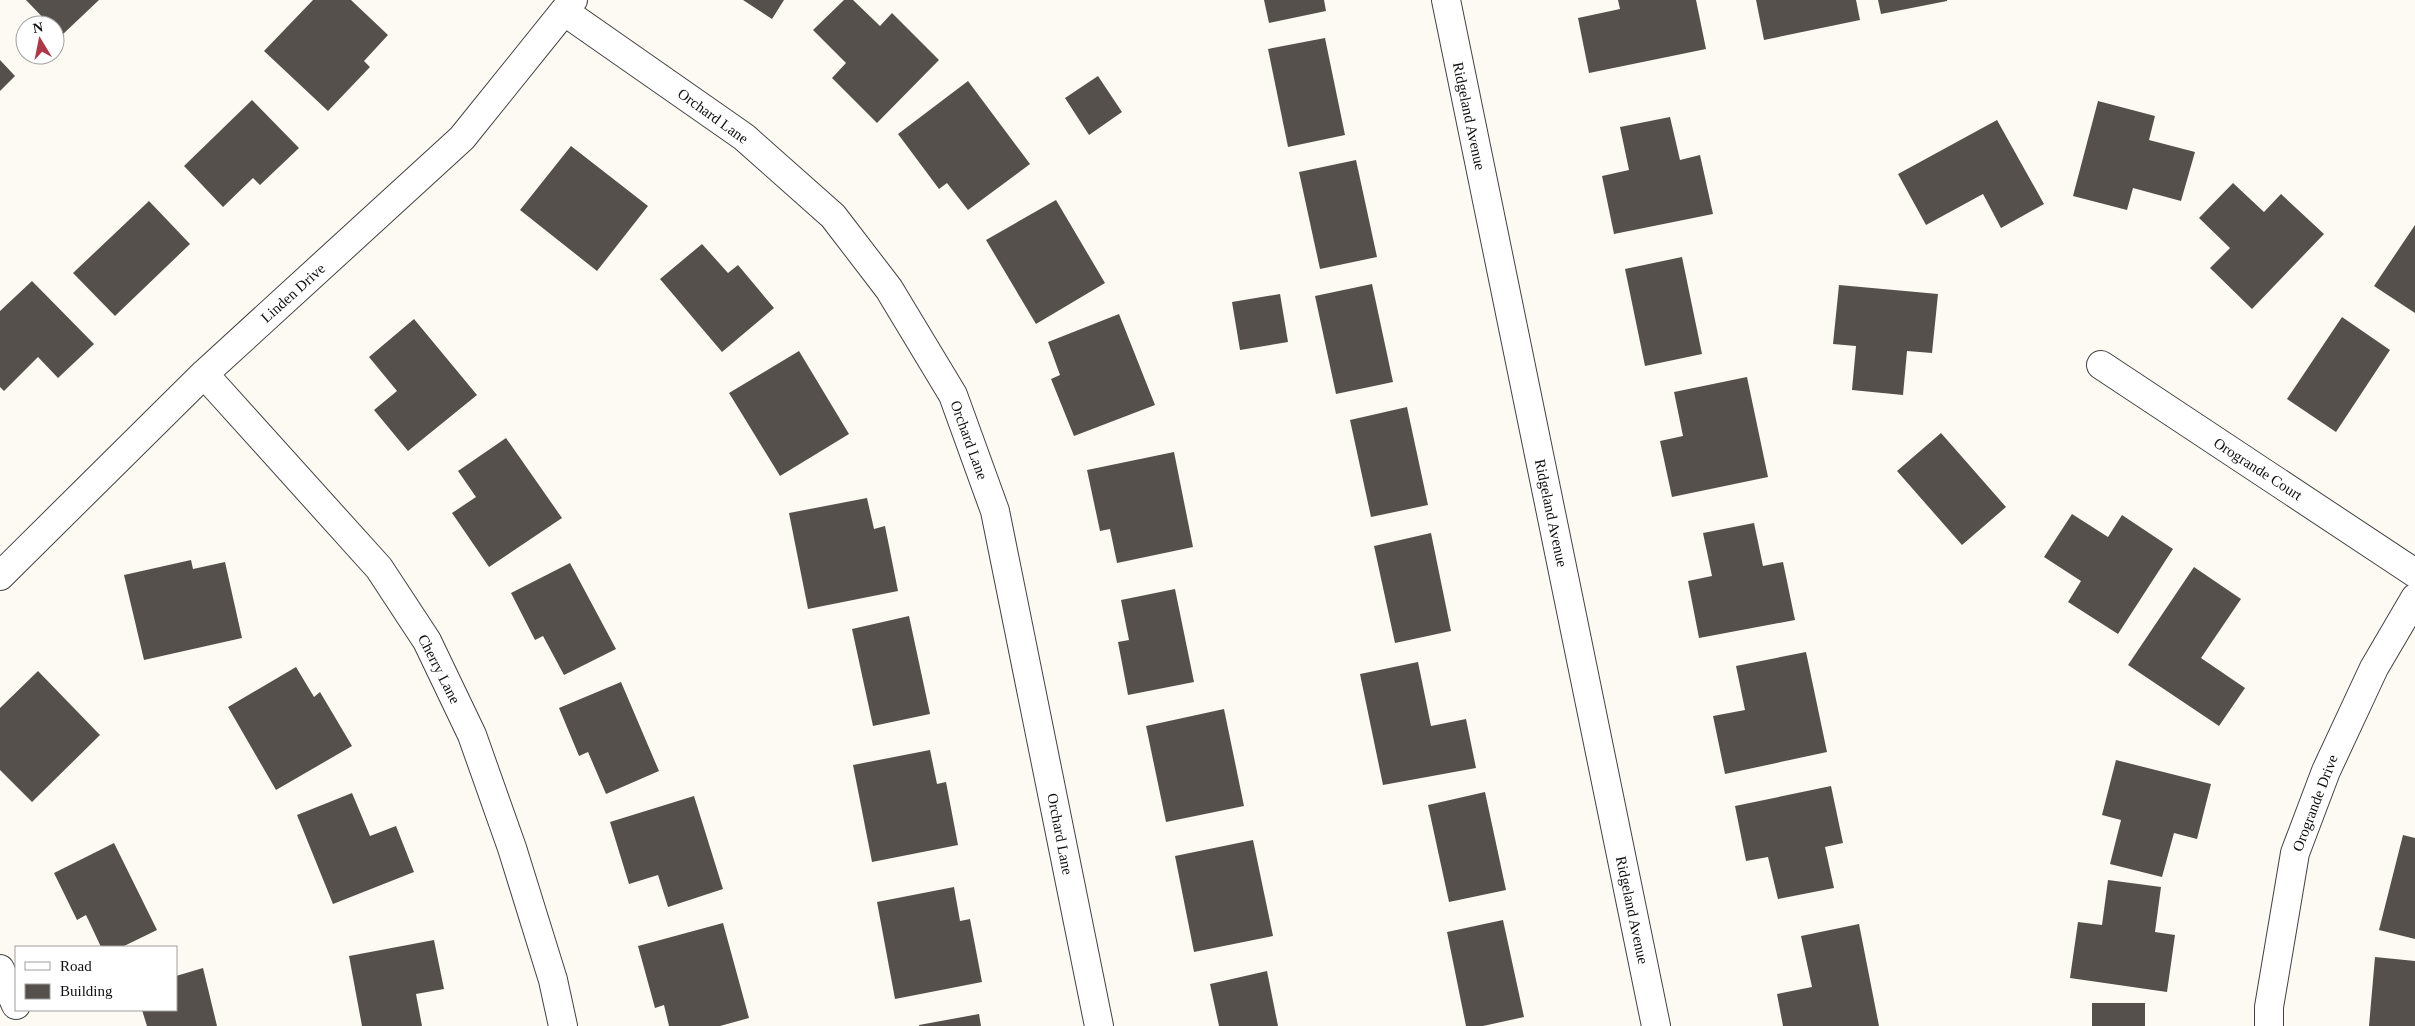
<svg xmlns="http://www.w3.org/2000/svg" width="2415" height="1026" viewBox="0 0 2415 1026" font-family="'Times New Roman',serif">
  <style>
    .building { fill: #56504d }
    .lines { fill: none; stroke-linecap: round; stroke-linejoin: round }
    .minor-casing { stroke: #424242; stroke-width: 30 }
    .tertiary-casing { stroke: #424242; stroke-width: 30 }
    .minor { stroke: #fff; stroke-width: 28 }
    .tertiary { stroke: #fff; stroke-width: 28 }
    .labels { text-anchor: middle; stroke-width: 5; stroke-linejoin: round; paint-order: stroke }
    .street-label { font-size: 15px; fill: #0f0f0f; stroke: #fff }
  </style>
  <rect width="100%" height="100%" fill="#fdfaf3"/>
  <path class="building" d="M26 0H99L61 36 55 30V25H50Z
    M313 0H351L388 35 364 61 370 67 328 111 264 51Z
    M743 0H784L772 19Z
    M844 0H853L880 26 892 13 939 60 877 123 832 78 846 63 813 30Z
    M1264 0H1324L1326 11 1269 23Z
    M1618 0H1696L1706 49 1589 73 1578 18 1620 9Z
    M1756 0H1856L1860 20 1764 40Z
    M1878 0H1947V1L1881 14Z
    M1325 38 1345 135 1288 147 1268 49Z
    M0 60 15 76 0 91Z
    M1098 76 1122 112 1089 135 1065 98Z
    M968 81 1030 164 968 210 947 183 939 189 898 134Z
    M252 100 299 148 260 185 253 178 223 207 184 166Z
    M2098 101 2155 116 2149 140 2195 152 2181 201 2133 188 2127 210 2073 196Z
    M1670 117 1680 160 1700 155 1713 214 1614 234 1602 176 1629 170 1620 127Z
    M1997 120 2044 204 2001 228 1983 194 1926 225 1898 174Z
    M571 146 648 206 597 271 520 210Z
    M1356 160 1377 257 1320 269 1299 172Z
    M2233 183 2264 212 2281 194 2324 234 2252 309 2210 268 2230 248 2199 218Z
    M1056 200 1105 283 1036 324 986 240Z
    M149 201 190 244 115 316 73 273Z
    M2415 225V313L2374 286Z
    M702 244 728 273 738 265 774 308 722 352 660 279Z
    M1682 257 1702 354 1645 366 1625 269Z
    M32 281 94 344 58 378 38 357 4 391 0 387V311Z
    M1372 284 1393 382 1336 394 1315 296Z
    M1839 285 1938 294 1932 353 1907 351 1903 395 1852 390 1856 346 1833 344Z
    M1280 294 1288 342 1240 350 1232 302Z
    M1119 314 1155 405 1074 436 1051 379 1060 375 1048 342Z
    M2342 317 2390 350 2336 432 2287 399Z
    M414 319 477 395 408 451 374 410 397 391 369 357Z
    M799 351 849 434 780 476 729 393Z
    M1747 377 1768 477 1672 497 1660 441 1683 436 1674 392Z
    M1407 407 1428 505 1371 517 1350 420Z
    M1941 433 2006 507 1962 545 1897 471Z
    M506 438 562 518 489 567 452 513 476 497 458 471Z
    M1174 452 1193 547 1117 563 1110 529 1100 531 1087 470Z
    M867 498 874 529 885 526 898 591 808 609 789 513Z
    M2072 514 2108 537 2122 515 2173 549 2118 634 2068 602 2081 581 2044 557Z
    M1754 523 1763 566 1783 562 1795 620 1699 638 1688 581 1712 576 1703 533Z
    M1431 533 1451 631 1395 643 1374 546Z
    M191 560 193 569 225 562 242 638 144 660 124 575Z
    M570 563 616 649 564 675 543 636 535 640 511 593Z
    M2194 567 2241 599 2201 658 2245 688 2219 726 2128 665Z
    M1175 589 1194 682 1128 695 1118 642 1129 640 1121 600Z
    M909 616 930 714 873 726 852 629Z
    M1806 652 1827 752 1725 774 1713 716 1745 710 1736 666Z
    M1418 662 1431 726 1466 719 1476 768 1383 785 1360 674Z
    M296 667 314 697 320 692 352 746 276 790 228 707Z
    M38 671 100 735 32 802 0 770V708Z
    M621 682 659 771 606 794 588 752 579 756 559 708Z
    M1224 709 1244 806 1166 822 1146 726Z
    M930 750 937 784 946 782 958 845 872 862 853 765Z
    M2116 760 2211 784 2197 839 2174 833 2162 877 2110 864 2121 820 2102 815Z
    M1831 786 1843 843 1825 847 1834 888 1778 899 1768 857 1746 861 1735 806Z
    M1485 792 1506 890 1449 902 1428 805Z
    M352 793 370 836 396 826 414 872 333 904 297 815Z
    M694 796 723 889 668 907 658 875 629 884 610 822Z
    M2403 835 2415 838V939L2379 930Z
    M1253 840 1273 936 1194 952 1175 856Z
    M114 843 157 930 122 947H101L86 915 77 920 54 873Z
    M2108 880 2161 887 2155 932 2175 935 2167 992 2070 978 2078 922 2102 925Z
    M954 887 960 921 970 919 982 982 895 999 877 902Z
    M1503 920 1524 1017 1483 1026H1466L1447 932Z
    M723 923 749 1018 720 1026H669L664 1005 655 1008 638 946Z
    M1859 924 1879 1026H1783L1777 994 1812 987 1801 936Z
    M434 940 444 989 416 994 422 1026H362L349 956Z
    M2375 957 2415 961V1026H2369Z
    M203 968 217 1026H147L142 1010H176V976Z
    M1267 971 1278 1026H1219L1210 984Z
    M2092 1003H2145V1026H2092Z
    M979 1014 981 1026H919V1025Z"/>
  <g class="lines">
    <g class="minor-casing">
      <path id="minor" d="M565 12 744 137 833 216 889 289 953 395 995 511 1099 1026
        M2101 365 2415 573
        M204 374 379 568 427 641 472 735 512 848 553 980 563 1026
        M0 576 204 374 462 138 573 0
        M0 969 16 1005
        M2269 1026V1007L2295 853 2326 771 2374 668 2415 598"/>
    </g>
    <g class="tertiary-casing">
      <path id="tertiary" d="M1446 0 1656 1026"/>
    </g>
    <use href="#minor" class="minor"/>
    <use href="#tertiary" class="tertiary"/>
  </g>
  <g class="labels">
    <g class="street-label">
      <text transform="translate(713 116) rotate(36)" y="5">Orchard Lane</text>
      <text transform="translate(1469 116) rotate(78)" y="5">Ridgeland Avenue</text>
      <text transform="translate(293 293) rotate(-42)" y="5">Linden Drive</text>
      <text transform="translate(969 440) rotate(70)" y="5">Orchard Lane</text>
      <text transform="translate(2258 469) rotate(33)" y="5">Orogrande Court</text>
      <text transform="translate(1551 513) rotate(78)" y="5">Ridgeland Avenue</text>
      <text transform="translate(439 669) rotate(63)" y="5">Cherry Lane</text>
      <text transform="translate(2315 803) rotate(-69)" y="5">Orogrande Drive</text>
      <text transform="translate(1060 834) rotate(79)" y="5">Orchard Lane</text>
      <text transform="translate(1632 910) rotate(78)" y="5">Ridgeland Avenue</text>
    </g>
  </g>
  <rect x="15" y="946" width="162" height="65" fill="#ffffff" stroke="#9f9f9f"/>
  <rect x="25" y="962" width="25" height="8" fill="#ffffff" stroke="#9f9f9f"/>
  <text x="60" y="971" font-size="15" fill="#0f0f0f">Road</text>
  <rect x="25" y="984" width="25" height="15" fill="#56504d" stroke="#9f9f9f"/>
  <text x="60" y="996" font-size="15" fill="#0f0f0f">Building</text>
  <g transform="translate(40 40) rotate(350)"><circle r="24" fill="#ffffff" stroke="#9f9f9f"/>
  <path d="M0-4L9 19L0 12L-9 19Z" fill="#af3747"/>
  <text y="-8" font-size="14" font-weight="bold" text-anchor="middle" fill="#0f0f0f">N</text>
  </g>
</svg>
